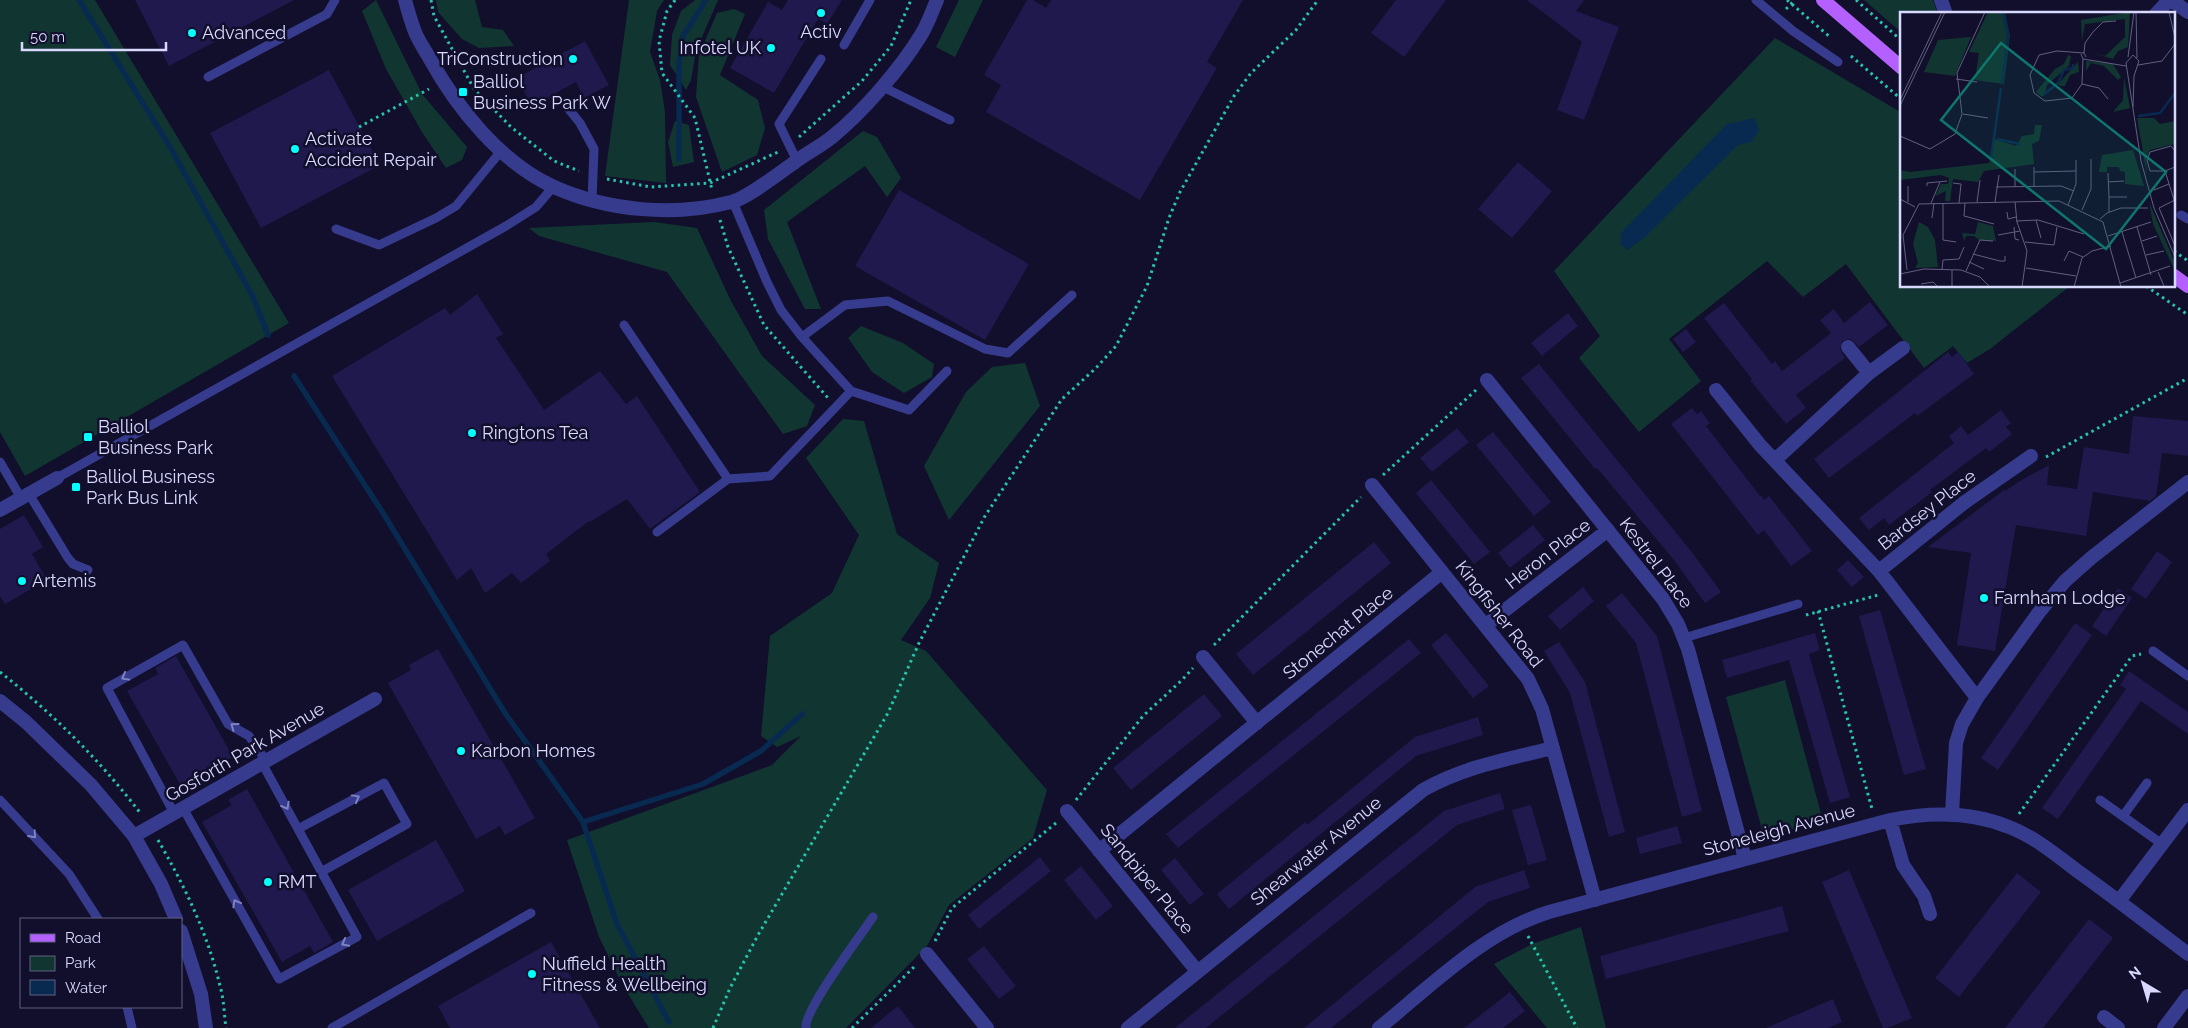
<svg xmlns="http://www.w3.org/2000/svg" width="2188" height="1028" viewBox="0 0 2188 1028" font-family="Raleway,sans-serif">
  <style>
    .green { fill: #113631 }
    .water { fill: #082a50 }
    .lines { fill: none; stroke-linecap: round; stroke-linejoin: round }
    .stream { stroke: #082a50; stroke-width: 5.5 }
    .building { fill: #1f194e }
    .path { stroke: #26c6ad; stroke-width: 3; stroke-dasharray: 2.5 4; stroke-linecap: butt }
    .service { stroke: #363b8e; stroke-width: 9 }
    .minor { stroke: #363b8e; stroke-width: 14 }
    .primary { stroke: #b460ff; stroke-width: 14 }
    .oneway { stroke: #7f82c1 }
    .poi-dot { fill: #05feff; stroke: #110f2b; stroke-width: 2 }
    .labels { text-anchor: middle; stroke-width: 5; stroke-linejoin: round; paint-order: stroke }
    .poi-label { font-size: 18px; fill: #d9d9ff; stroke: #110f2b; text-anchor: start }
    .street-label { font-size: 18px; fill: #d9d9ff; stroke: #110f2b }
    .inset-river { fill: none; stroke: #082a50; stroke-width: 2.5 }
    .inset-road { fill: none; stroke: #616080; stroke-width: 1 }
    .view { fill: #0f766e; fill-opacity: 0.15; stroke: #0f766e; stroke-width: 2.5 }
    .inset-edge { fill: none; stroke: #d9d9ff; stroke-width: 2.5 }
  </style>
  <rect width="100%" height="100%" fill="#110f2b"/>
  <path class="green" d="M0 0H95L289 323 25 476 0 432Z
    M376 0 422 94 467 147 462 160 446 168 422 132 386 69 362 11Z
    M436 0H475L482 27 503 30 514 46 479 48 462 39 438 12Z
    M629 0H664L657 11 650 52 660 80 665 112 666 183 605 176Z
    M695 0H718L696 51 691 80 686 90 670 65 672 35 681 11Z
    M959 0H983L955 57 936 47Z
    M1864 0H1933L1938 14H1902V33Z
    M734 9 745 14 720 75 758 100 765 128 757 155 722 172 696 97 699 55 717 13Z
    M1775 38 1902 113V286H2070L1990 349 1967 363 1953 346 1924 368 1846 264 1803 297 1767 261 1669 339 1701 381 1639 432 1579 358 1600 336 1554 271Z
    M675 121 689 125 694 162 673 167 668 142Z
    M863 131 877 137 901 178 887 197 865 166 787 222 821 309H805L768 239 764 210Z
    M654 222 697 228 731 301 762 356 815 405 807 426 783 434 667 272 539 236 529 228Z
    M861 326 903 343 934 364 932 377 904 393 872 372 848 338Z
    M1025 363 1040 406 949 520 924 466 966 392 992 367Z
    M843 419 864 421 897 534 939 563 930 598 901 640 926 651 1047 790 1033 838 949 905 927 946 846 1028H649L623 986 599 937 567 840 772 765 801 736 777 747 761 736 770 636 832 593 859 535 806 458Z
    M1785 680 1823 821 1764 837 1726 697Z
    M1581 927 1606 1028H1547L1494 964 1532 944Z"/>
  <path class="water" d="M1755 118 1759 131 1751 142 1738 145 1644 238 1627 250 1620 244 1621 233 1727 124Z"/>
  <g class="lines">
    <path class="stream" d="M79 0 170 147 253 297 268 335
      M679 159V63L683 36 706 0
      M294 376 383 513 505 713 583 822 617 924 669 1022
      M583 822 703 784 761 751 802 714"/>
  </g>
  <path class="building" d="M135 0H294L169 66Z
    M788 0H842L827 24 818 19 774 93 730 68 768 2 782 10Z
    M1027 0H1033L1046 8 1051 0H1243L1207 62 1217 68 1140 200 986 112 1001 85 984 75Z
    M1396 0H1446L1404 57 1371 33Z
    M1527 0H1584L1576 11 1619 27 1584 120 1557 110 1582 42Z
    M585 41 609 85 584 98 576 82 532 106 517 78Z
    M329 70 380 165 261 228 210 133Z
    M1518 162 1552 191 1512 238 1478 209Z
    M899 190 1029 264 985 340 855 266Z
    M477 294 503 334 496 338 544 410 600 371 626 404 637 396 700 492 650 529 627 499 590 522 589 521 546 554 550 561 521 583 512 573 485 593 471 568 457 580 332 376 445 308 450 315Z
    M1870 302 1888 325 1859 347 1851 339 1842 341 1840 349 1845 358 1796 395 1806 408 1786 424 1750 380 1752 379 1704 318 1724 303 1772 364 1775 361 1782 371 1831 333 1820 320 1834 309 1844 323Z
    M1568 313 1578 326 1542 356 1531 343Z
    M1686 329 1696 342 1683 352 1673 339Z
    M1948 352 1952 357 1958 352 1974 374 1917 416 1915 413 1829 478 1814 459Z
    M1539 364 1691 551 1721 592 1705 603 1674 560 1597 468 1595 469 1521 378Z
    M1692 408 1697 414 1701 411 1710 423 1706 426 1760 496 1761 495 1764 500 1769 496 1812 551 1791 566 1764 530 1758 535 1671 424Z
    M2001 410 2011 423 2006 427 2012 434 1989 452 1986 448 1930 490 1932 492 1889 525 1884 518 1869 530 1859 518 1954 443 1949 436 1961 426 1968 435Z
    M2133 416 2188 421V456L2162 453 2156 496 2150 501 2093 492 2086 536 2016 525 1995 651 1957 645 1971 553 1928 547 2004 490 2005 491 2023 479 2049 465 2047 485 2077 489 2084 447 2129 454Z
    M1457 428 1469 442 1432 472 1420 458Z
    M1493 432 1551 502 1534 516 1476 445Z
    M1431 480 1490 552 1474 564 1416 493Z
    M24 515 43 547 32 554 47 580 5 604 0 596V529Z
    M1533 525 1545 540 1510 568 1498 553Z
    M1374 542 1391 563 1253 675 1236 654Z
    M2157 551 2172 562 2146 599 2131 589Z
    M1848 560 1864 577 1852 587 1837 570Z
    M1583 587 1594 601 1560 630 1548 616Z
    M2118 588 2132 598 2106 636 2092 626Z
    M1622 593 1657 636 1702 811 1682 817 1636 643 1606 606Z
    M1880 610 1926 769 1904 775 1859 616Z
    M2075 623 2092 635 1998 770 1981 758Z
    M1446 633 1489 686 1473 698 1431 645Z
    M1815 633 1820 650 1809 654 1850 797 1830 803 1789 660 1727 678 1722 660Z
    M1409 639 1421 653 1178 848 1166 834Z
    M1559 642 1585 682 1625 832 1609 837 1570 693 1544 651Z
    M438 649 535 818 505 835 500 826 476 839 388 683 411 670 409 665Z
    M176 656 233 757 181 786 127 691 158 674 155 668Z
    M2129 671 2188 712V734L2141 701 2058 819 2042 808 2126 689 2120 685Z
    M1204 694 1222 716 1131 790 1113 768Z
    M1478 717 1483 735 1416 756 1229 909 1217 894 1305 822 1307 825 1415 737Z
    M247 789 333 942 314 953 310 946 282 962 202 822 232 805 228 800Z
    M1500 793 1505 809 1457 825 1206 1028H1175L1444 811Z
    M1531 805 1547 860 1528 865 1512 810Z
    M1677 826 1682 843 1640 854 1636 838Z
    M436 840 465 891 377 941 348 890Z
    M1040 857 1051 871 979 929 968 915Z
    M1175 858 1204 894 1190 905 1161 870Z
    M1081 866 1113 906 1096 920 1064 880Z
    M1524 870 1530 888 1488 902 1331 1028H1304L1475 887Z
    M1849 870 1912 1018 1887 1028H1883L1822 882Z
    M2017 873 2041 892 1959 997 1935 978Z
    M1782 906 1789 931 1606 979 1600 956Z
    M2089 919 2113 938 2043 1028H2005Z
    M551 942 600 1028H450L438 1006Z
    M984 946 1016 986 999 999 967 959Z
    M1510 992 1525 1011 1503 1028H1464Z
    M1833 999 1842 1022 1828 1028H1766Z
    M898 1006 915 1028H871Z"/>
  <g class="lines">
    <path class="path" d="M431 0 434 16 474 89 511 127 554 161 579 171
      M675 0 667 11 659 41 662 73 695 118 712 190
      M1787 0 1830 37
      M1856 0 1902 41
      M1786 9 1795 0
      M1851 56 1902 100
      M359 127 429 89
      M799 137 862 81 891 46 911 0
      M607 179 651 187 710 183 778 152
      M720 220 728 247 764 325 828 398
      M2174 251 2188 261
      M2146 286 2188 315
      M2046 457 2188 378
      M1383 475 1476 390
      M1818 611 1872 809
      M1806 615 1878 595
      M1214 645 1361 497
      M0 672C53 714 100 760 141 814
      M1076 800 1143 716 1182 680 1193 668
      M2019 814 2132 656 2141 654
      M158 840C184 885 208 934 220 986 224 999 224 1014 226 1028
      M1528 936 1577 1028
      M935 941 952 908 1056 823
      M713 1028 730 988 758 935 888 713 919 643 985 516 1062 399 1096 368 1116 346 1147 286 1169 218 1180 192 1234 96 1251 73 1296 30 1318 0
      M852 1028 916 965"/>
    <path class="service" d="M1756 0 1793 31 1838 62
      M844 45 870 0
      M208 77 327 14 335 0
      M881 86 950 120
      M567 107 580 123 594 149 592 200
      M797 161 779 124 821 59
      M733 202 767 282 781 310 802 337 851 391 909 410 947 371
      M2181 215 2188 219
      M336 229 379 245 436 218 456 206 501 151
      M624 325 728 479 770 476 851 391
      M802 337 845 305 888 301 985 349 1008 353 1072 295
      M0 462 21 498
      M57 478 506 226 536 207 553 187
      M29 494 68 558 73 564 88 570
      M657 532 728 479
      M1684 638 1798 604
      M2153 651 2188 676
      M0 800 69 874 98 919
      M2100 800 2162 844
      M183 808 279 979 357 937 262 763
      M174 813 107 688 183 645 228 724 249 736 266 761
      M2123 816 2147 783
      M298 829 384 783 407 824 321 872
      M127 1007 132 1028
      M332 1028 531 913
      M806 1028C803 1011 861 935 873 917"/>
    <path class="minor" d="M405 0C408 11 411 22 415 32 419 42 425 50 430 59 457 108 501 163 554 187 608 211 674 217 731 202 746 199 781 172 795 162 807 153 821 146 832 137 863 112 901 68 921 35 928 24 932 11 937 0
      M1941 0 1946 14
      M2171 0 2188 12
      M2156 14 2169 0
      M1848 347 1869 373
      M1487 380 1663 599 1678 624 1688 649 1745 859
      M1716 390 1760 445 1879 571
      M1775 460 1869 373 1903 348
      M1372 485 1528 679 1542 709 1595 900
      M0 510 57 478
      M1486 625 1608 530
      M1203 657 1257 723
      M1977 698 1879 571 1965 502 2031 456
      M0 701 26 722 91 785 134 836 161 884 176 919
      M1067 811 1197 971
      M1952 814 1956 743 1962 724 1977 698 2040 611 2065 581 2091 558 2188 482
      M1890 820 1903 865 1924 896 1930 914
      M134 836 375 699
      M1099 851 1442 572
      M2119 901 2188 810
      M181 931 201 994 206 1028
      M927 954 987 1028
      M2104 1017 2118 1028
      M1128 1028 1423 790C1463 767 1508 759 1553 748
      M1379 1028C1431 986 1484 932 1549 912L1890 820C1930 812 1970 811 2009 827 2033 836 2055 854 2076 870 2114 897 2151 926 2188 954
      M2164 1028 2188 996"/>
    <path class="primary" d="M1823 0 1902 68
      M2174 276 2188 286"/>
  </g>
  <defs><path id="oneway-chevron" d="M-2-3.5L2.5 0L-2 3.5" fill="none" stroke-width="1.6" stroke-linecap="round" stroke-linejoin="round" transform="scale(1.25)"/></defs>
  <g class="oneway">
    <use href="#oneway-chevron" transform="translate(125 677) rotate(151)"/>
    <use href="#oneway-chevron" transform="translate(234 726) rotate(-144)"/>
    <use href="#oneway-chevron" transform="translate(356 798) rotate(-29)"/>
    <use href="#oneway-chevron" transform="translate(286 806) rotate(61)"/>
    <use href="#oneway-chevron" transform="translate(33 835) rotate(48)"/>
    <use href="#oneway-chevron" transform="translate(236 903) rotate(-119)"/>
    <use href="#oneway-chevron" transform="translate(345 943) rotate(152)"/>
  </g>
  <g class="poi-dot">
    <circle cx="821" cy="13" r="5"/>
    <circle cx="192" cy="33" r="5"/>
    <circle cx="771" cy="48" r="5"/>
    <circle cx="573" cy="59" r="5"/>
    <rect x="458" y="87" width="10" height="10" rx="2.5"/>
    <circle cx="295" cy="149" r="5"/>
    <circle cx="472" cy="433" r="5"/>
    <rect x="83" y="432" width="10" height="10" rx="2.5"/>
    <rect x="71" y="482" width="10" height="10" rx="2.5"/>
    <circle cx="22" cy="581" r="5"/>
    <circle cx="1984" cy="598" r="5"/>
    <circle cx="461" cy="751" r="5"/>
    <circle cx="268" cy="882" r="5"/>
    <circle cx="532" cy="974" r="5"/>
  </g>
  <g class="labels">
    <g class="poi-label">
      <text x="821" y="38" text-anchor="middle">Activ</text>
      <text x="202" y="39">Advanced</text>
      <text x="761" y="54" text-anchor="end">Infotel UK</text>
      <text x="563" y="65" text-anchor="end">TriConstruction</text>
      <text x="473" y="88">Balliol<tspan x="473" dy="21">Business Park W</tspan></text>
      <text x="305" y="145">Activate<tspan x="305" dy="21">Accident Repair</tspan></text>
      <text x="98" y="433">Balliol<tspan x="98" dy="21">Business Park</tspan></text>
      <text x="482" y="439">Ringtons Tea</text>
      <text x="86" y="483">Balliol Business<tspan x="86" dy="21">Park Bus Link</tspan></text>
      <text x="32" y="587">Artemis</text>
      <text x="1994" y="604">Farnham Lodge</text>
      <text x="471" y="757">Karbon Homes</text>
      <text x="278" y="888">RMT</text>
      <text x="542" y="970">Nuffield Health<tspan x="542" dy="21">Fitness &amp; Wellbeing</tspan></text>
    </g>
    <g class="street-label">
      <text transform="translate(1927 510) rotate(-38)" y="6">Bardsey Place</text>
      <text transform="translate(1548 554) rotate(-38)" y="6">Heron Place</text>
      <text transform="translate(1656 563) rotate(53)" y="6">Kestrel Place</text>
      <text transform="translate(1499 614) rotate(52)" y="6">Kingfisher Road</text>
      <text transform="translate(1338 633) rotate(-39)" y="6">Stonechat Place</text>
      <text transform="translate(245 752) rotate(-30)" y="6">Gosforth Park Avenue</text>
      <text transform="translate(1779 830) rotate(-15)" y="6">Stoneleigh Avenue</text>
      <text transform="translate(1316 851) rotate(-39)" y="6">Shearwater Avenue</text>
      <text transform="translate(1147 879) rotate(51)" y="6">Sandpiper Place</text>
    </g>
  </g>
  <g transform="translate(1900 12)">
    <rect width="275" height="275" fill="#110f2b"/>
    <path d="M88 0H105L110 24 104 72 75 68 79 41 69 40ZM230 0 228 35 218 39 213 47 190 40 205 44 225 25V7L185 12 182 29 181 8ZM71 25 55 64 24 60 38 28ZM168 43 171 44 169 54 147 73 144 84H141L136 80 155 57 164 52ZM186 49 213 52 221 65 218 68 204 54 191 51 186 59ZM178 50 179 60 170 63 165 74H160L158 72ZM224 65 230 96 213 100 223 88ZM237 106H254L260 112 275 109V132L250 138 246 147 247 163ZM135 113H142L139 129 132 132 134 152 84 159 78 170 53 167 50 189H45L46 179 35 184 41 172H48L49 166 41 163 0 168V158L10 160 89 151 94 127 116 134 122 124 134 122ZM233 138 244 174 225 172V160L220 159 219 155H207V160H199L202 143ZM249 190 275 251V259L253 212ZM19 210 28 215 35 228 38 255 15 256 18 251 13 232ZM78 210 93 214 96 229 79 228 74 224H66L64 229 62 221 75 222Z" fill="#113631"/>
    <path class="inset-river" d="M102 72 108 23 103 0M143 83 158 71 164 58 173 56V52M238 104 260 101 275 81M97 127 120 132M91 147 101 76"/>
    <path class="inset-road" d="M236 0 237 46M269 0 275 26M184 41 185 31 193 20 203 10 216 9M181 42 183 47 226 54M228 45 234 0M183 47 182 72 172 86 145 89 134 81 130 63 139 43 157 39 184 41 186 45M238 53 262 49 275 32M56 67 77 70M182 72 199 76 208 87M0 88 42 0M0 94 45 0M233 95 234 64 239 49 233 43 226 51 241 149 254 196 275 245M63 102 88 106M0 124 30 137 55 122 62 102 57 61 85 0M134 155V175M275 155 265 159 275 191M115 157V175M265 159H250L247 148 250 140 271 134 275 139M134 160 176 159M208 161 209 185M208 170 224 169M53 171 61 172 59 191M8 174V190M27 174V171L47 169M96 175 161 174 174 179M254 178 269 172M0 187 15 195M275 188 259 196 275 234M77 190 80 168M95 190 99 163M115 190 117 210 127 239 122 275M31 191 40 170M43 191V228L56 230M65 191 64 204 94 212M168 193 176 172V148M182 198 191 177V147M107 200 108 207 116 205M209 200V185H227M32 206 34 191M200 207 207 201 221 196H248M136 208 141 226M116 209 138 208 184 222M114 215 115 227 119 228M237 215 251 263M222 220 236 266M98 223 120 219M208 224 251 210M242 229 257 224M125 230 154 233 157 215M73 242 100 249H105V244M246 243 264 239M164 249 169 239 183 245M69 250 84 257M126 256 176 264M42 257 43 248 59 247 64 235M7 258 3 223 19 192 159 189 203 210 221 275M66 259 80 228 93 229M258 260 264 274M0 262 24 257 61 258 80 265 90 275M220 271 270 254M21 272 33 270 38 275M52 275V258M174 275 182 246 192 239 211 234"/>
    <path class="view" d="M101 31 266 160 206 237 41 108Z"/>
    <rect width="275" height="275" class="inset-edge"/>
  </g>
  <rect x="20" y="918" width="162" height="90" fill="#110f2b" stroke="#616080"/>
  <rect x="30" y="934" width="25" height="8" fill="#b460ff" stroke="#616080"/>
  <text x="65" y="943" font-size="15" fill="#d9d9ff">Road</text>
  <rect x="30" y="956" width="25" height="15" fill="#113631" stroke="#616080"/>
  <text x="65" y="968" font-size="15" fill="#d9d9ff">Park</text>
  <rect x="30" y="980" width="25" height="15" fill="#082a50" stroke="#616080"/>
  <text x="65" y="993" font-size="15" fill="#d9d9ff">Water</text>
  <g transform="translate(2143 983) rotate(322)" stroke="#110f2b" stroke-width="4" paint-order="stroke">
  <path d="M0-4L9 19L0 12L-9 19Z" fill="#d9d9ff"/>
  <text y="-8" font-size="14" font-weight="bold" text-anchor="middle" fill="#d9d9ff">N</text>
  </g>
  <path d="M22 42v8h144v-8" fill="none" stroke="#d9d9ff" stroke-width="2.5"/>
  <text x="30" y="42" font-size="15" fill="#d9d9ff" stroke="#110f2b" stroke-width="4" paint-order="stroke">50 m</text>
</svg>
